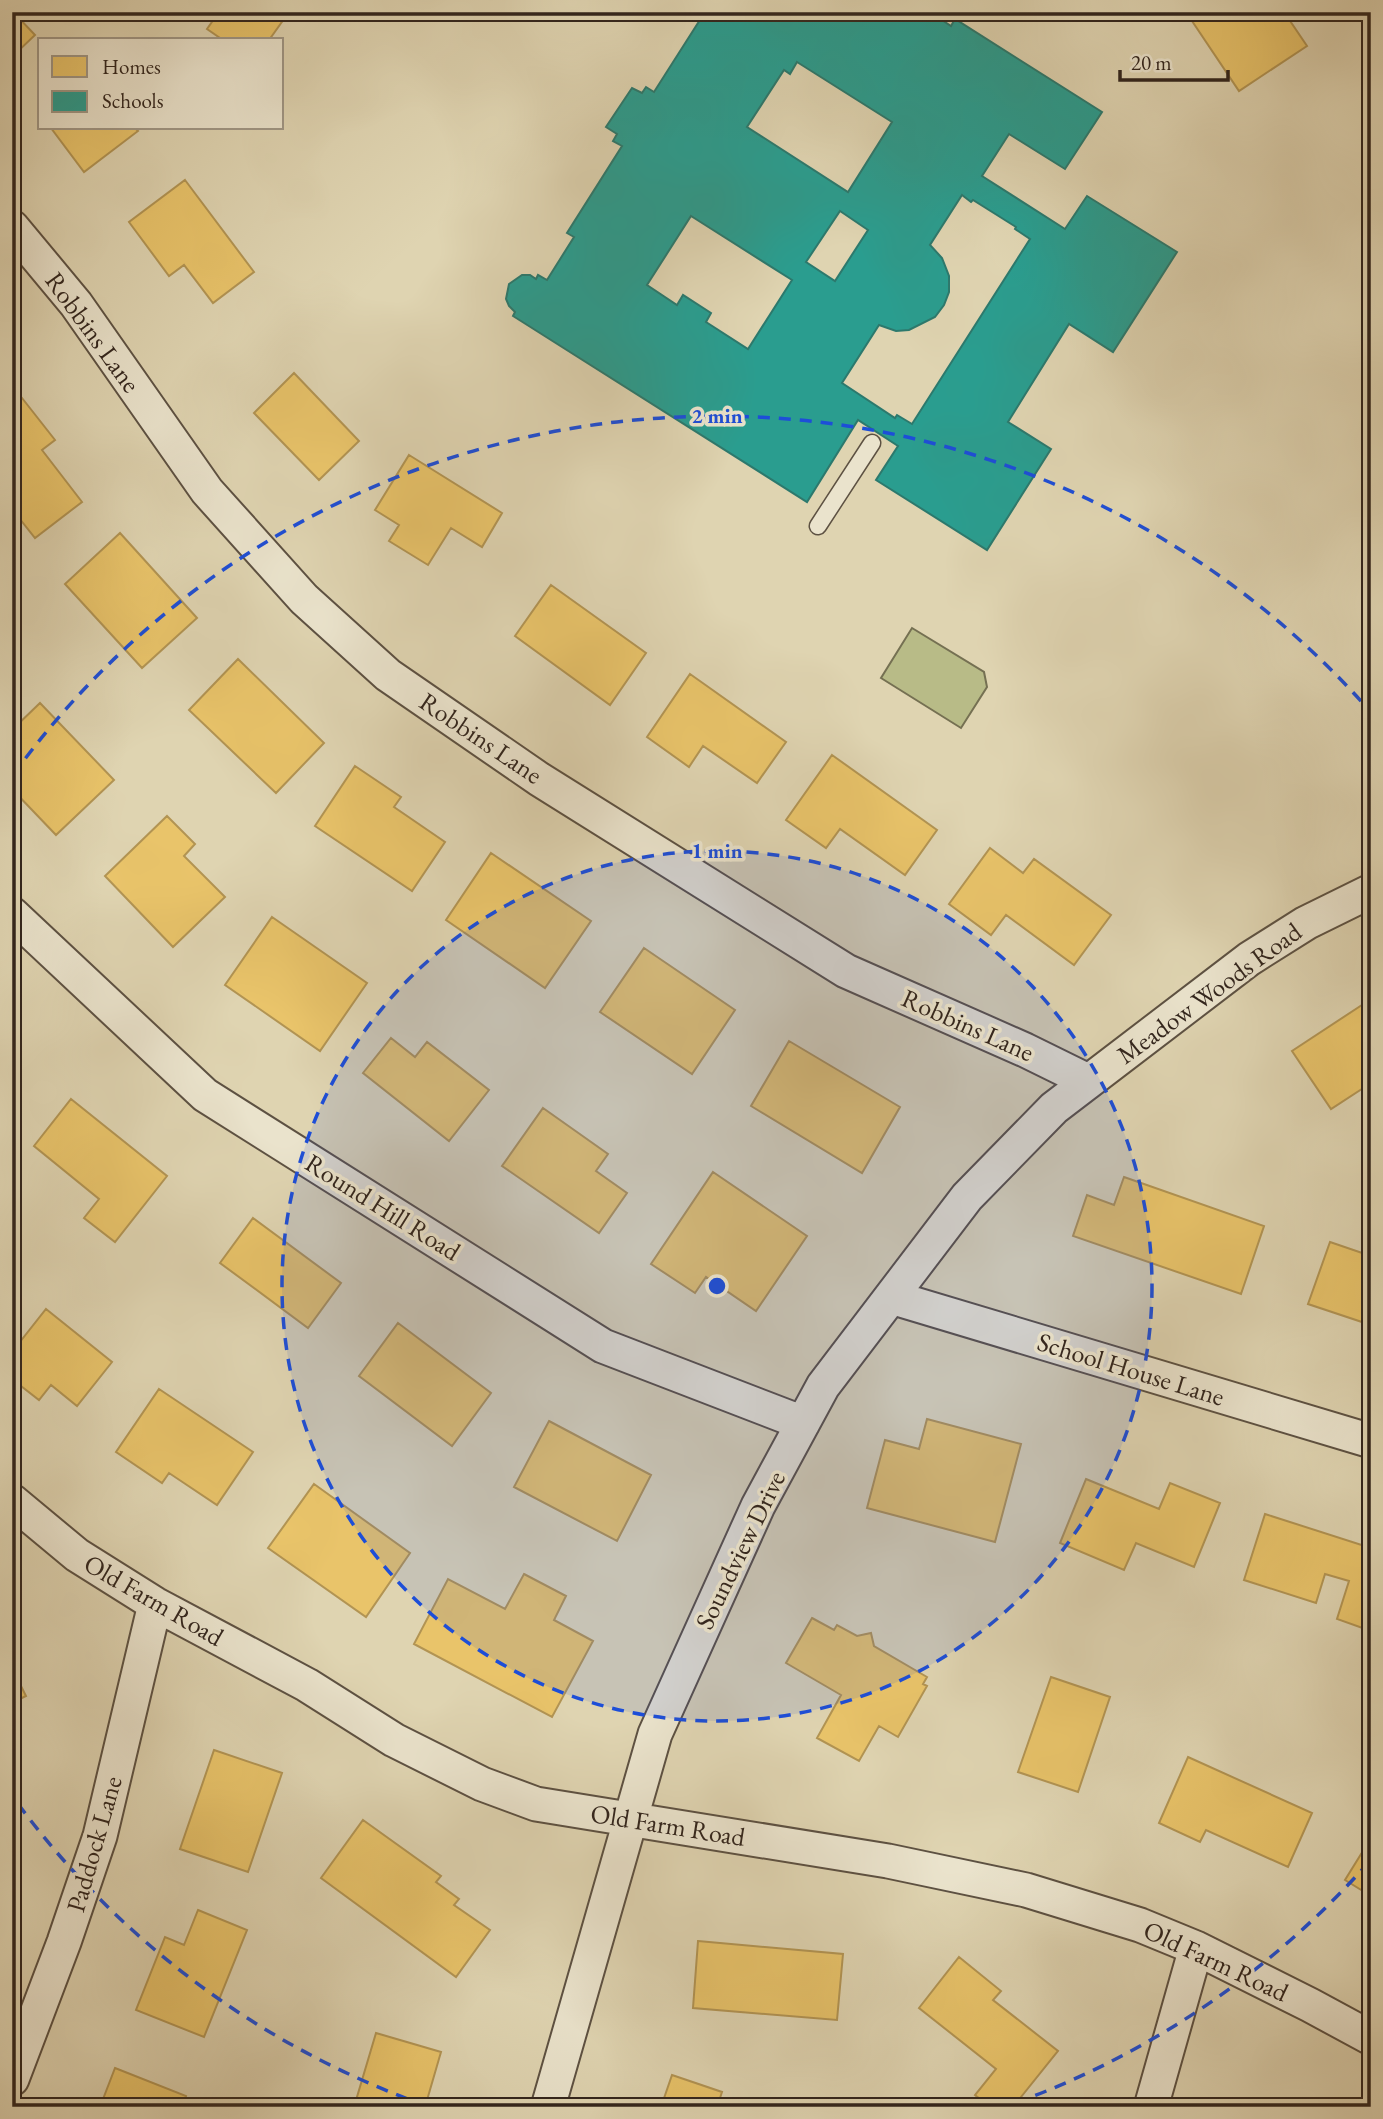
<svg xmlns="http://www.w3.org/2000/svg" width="1383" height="2119" viewBox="0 0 1383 2119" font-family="'EB Garamond',serif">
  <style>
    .green { fill: #b8bb87; stroke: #757052; stroke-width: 2 }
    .homes { fill: #e9c46a; stroke: #b29453; stroke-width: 2 }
    .schools { fill: #2a9d8f; stroke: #2c796d; stroke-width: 2; fill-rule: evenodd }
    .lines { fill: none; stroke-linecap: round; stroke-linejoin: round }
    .service-casing { stroke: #5d5142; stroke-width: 19 }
    .minor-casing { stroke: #5d5142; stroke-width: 37 }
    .service { stroke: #eae3cc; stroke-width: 16 }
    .minor { stroke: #eae3cc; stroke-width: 33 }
    .ring { fill: none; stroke: #1d4ed8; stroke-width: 3.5; stroke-dasharray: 12 9 }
    .labels { text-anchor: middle; stroke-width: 7; stroke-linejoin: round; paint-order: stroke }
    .street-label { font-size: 26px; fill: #32251d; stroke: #eae3cc }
    .centre { fill: #1d4ed8; stroke: #eae3cc; stroke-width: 3.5 }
    .ring-label { font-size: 21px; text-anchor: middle; font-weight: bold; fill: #1d4ed8; stroke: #eae3cc; stroke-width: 7; stroke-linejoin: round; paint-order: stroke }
  </style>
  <rect width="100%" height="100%" fill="#dfd4b1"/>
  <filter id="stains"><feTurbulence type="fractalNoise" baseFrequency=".00286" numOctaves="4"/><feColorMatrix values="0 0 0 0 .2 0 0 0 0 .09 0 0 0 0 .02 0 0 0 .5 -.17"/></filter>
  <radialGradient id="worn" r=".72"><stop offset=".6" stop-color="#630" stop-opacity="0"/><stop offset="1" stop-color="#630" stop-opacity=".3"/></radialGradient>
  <path class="green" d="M912 628 984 672 987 687 961 728 881 678Z"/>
  <path class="homes" d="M12 12H18L15 14 35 35 12 57Z
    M219 12H289L269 40H223L207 29Z
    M1186 12H1284L1307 46 1239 91Z
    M51 128H135L138 131 84 172Z
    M185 180 254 272 213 303 184 265 169 276 129 222Z
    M294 373 359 441 319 480 254 413Z
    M22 398 55 440 42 450 82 502 35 538 12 509V405Z
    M409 455 502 513 482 547 451 528 428 565 389 541 399 525 375 510Z
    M120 533 197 618 142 668 65 584Z
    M551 585 646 653 610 705 515 636Z
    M238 659 324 743 276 793 189 710Z
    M690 674 786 742 757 783 703 746 689 767 647 737Z
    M40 703 114 780 56 835 12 789V730Z
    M832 755 937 830 905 875 840 829 826 848 786 820Z
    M355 766 401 797 394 807 445 842 412 891 315 826Z
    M167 816 195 844 184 856 225 897 173 947 105 876Z
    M990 848 1023 873 1034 859 1111 915 1074 965 1006 915 991 935 949 904Z
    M491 853 591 921 545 988 446 920Z
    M272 917 367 983 320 1051 225 985Z
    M644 948 735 1010 692 1074 600 1012Z
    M1371 999V1083L1331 1109 1292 1051Z
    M391 1038 415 1057 427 1042 489 1090 449 1141 363 1073Z
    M789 1041 900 1107 862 1173 751 1106Z
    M71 1099 167 1176 115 1242 84 1218 99 1199 34 1146Z
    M543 1108 608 1154 596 1171 627 1193 599 1233 502 1166Z
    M713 1172 807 1236 756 1311 706 1277 695 1293 651 1264Z
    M1124 1177 1264 1226 1241 1294 1073 1236 1087 1195 1114 1205Z
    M253 1218 341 1283 308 1328 220 1263Z
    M1330 1242 1371 1256V1325L1308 1304Z
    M46 1309 112 1362 77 1406 51 1385 39 1400 12 1379V1352Z
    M398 1323 491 1393 452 1446 359 1376Z
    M159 1389 253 1452 217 1505 169 1473 162 1483 116 1452Z
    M927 1419 1021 1444 995 1542 867 1508 885 1440 919 1449Z
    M549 1421 651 1475 617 1541 514 1487Z
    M1086 1479 1159 1509 1170 1483 1220 1503 1194 1567 1136 1543 1124 1570 1060 1543Z
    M314 1484 410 1553 366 1617 268 1548Z
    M1265 1514 1371 1548V1631L1337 1619 1349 1581 1325 1574 1316 1603 1244 1580Z
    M524 1574 566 1596 554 1620 593 1641 552 1717 414 1644 448 1579 505 1609Z
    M812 1618 834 1630 837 1625 857 1636 871 1633 874 1646 927 1677 923 1684 927 1686 898 1737 879 1726 859 1761 817 1738 841 1695 786 1663Z
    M12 1668 26 1696 12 1703Z
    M1051 1677 1110 1697 1078 1792 1018 1772Z
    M214 1750 282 1773 248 1872 180 1849Z
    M1188 1757 1312 1813 1288 1867 1206 1830 1200 1842 1159 1823Z
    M363 1820 441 1876 436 1882 459 1899 454 1905 490 1930 456 1977 321 1878Z
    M1371 1838V1896L1345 1880Z
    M198 1910 247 1930 204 2037 136 2010 165 1937 184 1945Z
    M698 1941 843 1954 837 2020 693 2008Z
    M959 1957 1001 1991 993 2000 1058 2051 1013 2107H990L975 2095 996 2069 919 2008Z
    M376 2033 441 2052 425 2107H354Z
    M115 2068 186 2096 182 2107H100Z
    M672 2075 722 2092 717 2107H661Z"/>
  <path class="schools" d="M705 12H930L951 26 955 19 1102 112 1065 169 1009 134 982 176 1065 229 1087 196 1177 252 1113 352 1069 324 1008 422 1051 449 987 550 876 480 898 446 858 420 807 502 513 316 515 312 509 306 506 299 509 284 522 275H530L536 279 538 275 547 280 574 237 567 233 622 146 613 141 617 134 606 127 632 88 642 93 646 87 654 92ZM797 62 892 122 848 192 747 127 784 70 790 74ZM962 195 971 202 973 200 1016 227 1015 229 1030 239 912 424 897 415 895 418 842 383 879 325 896 331 909 330 935 317 944 305 949 292V276L942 258 930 245ZM840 211 868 230 835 281 806 262ZM691 216 792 280 748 349 706 322 711 313 683 295 677 305 647 285Z"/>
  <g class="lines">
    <g class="service-casing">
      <path id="service" d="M818 526 872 443"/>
    </g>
    <g class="minor-casing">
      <path id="minor" d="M12 227 76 304 207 491 304 599 388 675 539 779 846 971 1025 1050 1088 1081
        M12 914 205 1095 603 1346 803 1423
        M891 1297 1371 1441
        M12 1501 77 1555 155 1604 307 1685 394 1740 482 1784 536 1804 888 1861 1026 1890 1140 1925 1196 1948 1310 2005 1371 2038
        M12 2079 64 1942 100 1836 155 1604
        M548 2107 655 1734 758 1506 823 1386 967 1197 1054 1108 1249 959 1306 923 1371 891
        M1151 2107 1196 1948"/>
    </g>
    <use href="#service" class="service"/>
    <use href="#minor" class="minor"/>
  </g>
  <circle cx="717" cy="1286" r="435" fill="#1d4ed8" fill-opacity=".12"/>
  <g class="ring">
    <circle cx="717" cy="1286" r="435"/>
    <path d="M1369 1862A870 870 0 0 1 1007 2106M427 2106A870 870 0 0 1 13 1797M13 775A870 870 0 0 1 1369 710"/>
  </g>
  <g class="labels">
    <g class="street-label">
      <text transform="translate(93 332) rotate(54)" y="9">Robbins Lane</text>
      <text transform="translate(481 738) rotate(34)" y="9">Robbins Lane</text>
      <text transform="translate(1209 993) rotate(-36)" y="9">Meadow Woods Road</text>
      <text transform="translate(968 1025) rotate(24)" y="9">Robbins Lane</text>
      <text transform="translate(383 1207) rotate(32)" y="9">Round Hill Road</text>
      <text transform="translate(1131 1369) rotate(17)" y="9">School House Lane</text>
      <text transform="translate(740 1550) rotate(-64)" y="9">Soundview Drive</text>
      <text transform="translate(154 1600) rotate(30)" y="9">Old Farm Road</text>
      <text transform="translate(668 1825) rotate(9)" y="9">Old Farm Road</text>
      <text transform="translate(94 1844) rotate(-74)" y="9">Paddock Lane</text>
      <text transform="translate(1216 1961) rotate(25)" y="9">Old Farm Road</text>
    </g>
  </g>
  <circle cx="717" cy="1286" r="10" class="centre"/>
  <g class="ring-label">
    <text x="717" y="423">2 min</text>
    <text x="717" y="858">1 min</text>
  </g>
  <rect width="1383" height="2119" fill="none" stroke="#dfd4b1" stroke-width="42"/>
  <rect x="14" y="14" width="1355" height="2091" fill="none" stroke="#32251d" stroke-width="3.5"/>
  <rect x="21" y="21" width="1341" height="2077" fill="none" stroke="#32251d" stroke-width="2"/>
  <rect x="38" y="38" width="245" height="91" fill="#eae3cc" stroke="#a09786" stroke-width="2"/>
  <rect x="52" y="56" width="35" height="21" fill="#e9c46a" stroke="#a09786" stroke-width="2"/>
  <text x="102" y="74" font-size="21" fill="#32251d">Homes</text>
  <rect x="52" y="91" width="35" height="21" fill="#2a9d8f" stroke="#a09786" stroke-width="2"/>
  <text x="102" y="108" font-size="21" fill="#32251d">Schools</text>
  <path d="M1120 70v10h108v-10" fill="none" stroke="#32251d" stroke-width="3.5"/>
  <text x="1131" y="70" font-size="21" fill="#32251d" stroke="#eae3cc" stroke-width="5" paint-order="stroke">20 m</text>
  <rect width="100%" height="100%" filter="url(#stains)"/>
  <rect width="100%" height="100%" fill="url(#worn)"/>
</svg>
